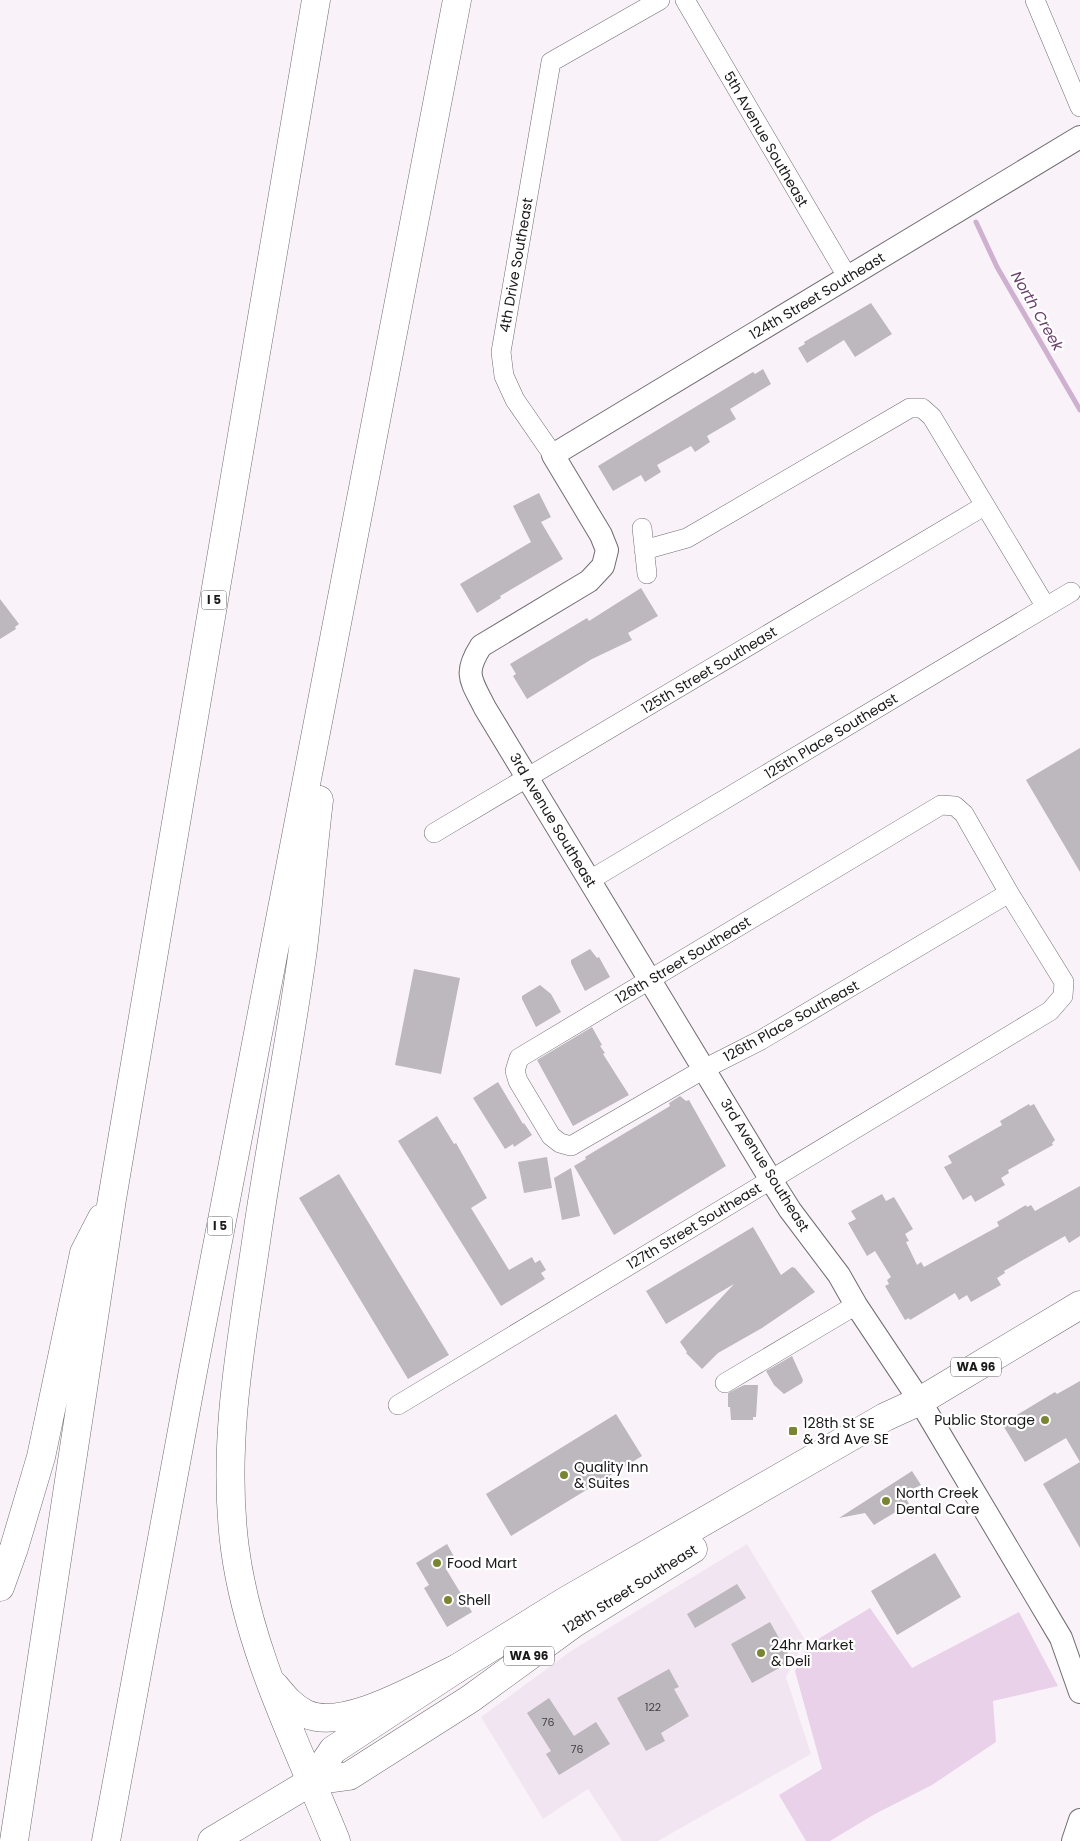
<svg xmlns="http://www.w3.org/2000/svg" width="1080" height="1841" viewBox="0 0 1080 1841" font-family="Poppins,sans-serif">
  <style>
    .built { fill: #f2e5f2 }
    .green { fill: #e9d1e9 }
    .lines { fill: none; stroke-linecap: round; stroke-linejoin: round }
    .stream { stroke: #ceb0cf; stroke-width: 5 }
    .building { fill: #bdb7be }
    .minor-casing { stroke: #716c71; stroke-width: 20 }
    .tertiary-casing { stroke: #716c71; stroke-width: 24 }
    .primary-casing { stroke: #716c71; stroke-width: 29 }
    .motorway-casing { stroke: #716c71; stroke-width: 29 }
    .minor { stroke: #fff; stroke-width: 19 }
    .tertiary { stroke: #fff; stroke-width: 22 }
    .primary { stroke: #fff; stroke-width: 28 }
    .motorway { stroke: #fff; stroke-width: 28 }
    .poi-dot { fill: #7b8531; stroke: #fff; stroke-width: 2 }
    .labels { text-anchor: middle; stroke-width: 4.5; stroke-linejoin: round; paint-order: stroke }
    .number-label { font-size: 11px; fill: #434043 }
    .shield { fill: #fff; stroke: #5f5d5f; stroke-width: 1 }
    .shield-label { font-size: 12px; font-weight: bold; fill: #1a181a }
    .street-label { font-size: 14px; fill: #1a181a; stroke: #fff }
    .poi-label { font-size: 14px; fill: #1a181a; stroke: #fff; text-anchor: start }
    .water-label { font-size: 15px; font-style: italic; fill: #6a416c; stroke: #fff }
  </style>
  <rect width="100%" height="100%" fill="#f9f3f9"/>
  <path class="built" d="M747 1544 805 1640 786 1677 811 1754 658 1841H622L588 1789 543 1819 481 1717 571 1651Z"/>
  <path class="green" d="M870 1608 912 1668 1019 1612 1058 1686 993 1701 996 1742 932 1785 875 1814 830 1841H806L779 1795 822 1769 795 1671 808 1645Z"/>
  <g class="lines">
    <path class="stream" d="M976 222 997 267 1080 410"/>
  </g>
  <path class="building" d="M871 303 892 334 855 357 844 340 807 363 798 348 805 344 804 342Z
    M763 369 771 384 730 409 736 419 707 436 710 442 695 452 691 446 657 465 661 472 645 482 641 475 613 491 598 466 753 372 755 374Z
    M539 493 551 517 541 522 563 559 500 596 501 598 477 613 460 584 531 542 513 506Z
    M641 588 658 616 628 633 632 640 592 659 527 699 513 676 516 674 510 664 587 618 589 621Z
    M0 599 19 624 15 627 16 629 0 639Z
    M1080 748V872L1026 780Z
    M590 949 597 958 599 957 610 977 585 991 571 963V960Z
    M414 969 460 978 441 1074 395 1065Z
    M540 985 551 994 561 1012 536 1027 522 999V996Z
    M592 1027 602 1045 600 1046 605 1053 603 1054 629 1095 573 1126 537 1060Z
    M498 1082 523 1124 524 1123 532 1135 514 1147 513 1144 505 1149 473 1098Z
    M680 1096 686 1101 689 1100 726 1166 614 1235 574 1166 586 1159 585 1157 670 1106 669 1103Z
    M1029 1104 1030 1106 1034 1104 1043 1120 1055 1140 1052 1143 1053 1145 1008 1170 1009 1173 1001 1178 1005 1185 975 1202 971 1195 963 1200 944 1167 952 1163 948 1156 1002 1125 1000 1121Z
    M437 1116 454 1144 456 1143 487 1198 471 1208 509 1270 532 1257 535 1263 540 1260 546 1270 541 1273 545 1279 501 1306 398 1141Z
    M547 1157 552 1188 524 1193 518 1162Z
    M571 1168 580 1216 562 1220 554 1178Z
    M339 1174 449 1355 408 1379 299 1198Z
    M1080 1186V1236L1069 1243 1065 1236 1004 1271 1005 1273 997 1278 1001 1285 971 1302 967 1295 959 1300 955 1293 910 1320 909 1318 905 1320 885 1286 889 1284 887 1280 891 1277 875 1251 867 1256 848 1223 856 1219 851 1211 882 1194 886 1201 894 1197 913 1229 905 1234 909 1241 906 1242 917 1265 921 1262 924 1267 999 1226 997 1222 1026 1205 1027 1207 1031 1205 1035 1211Z
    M753 1227 781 1275 792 1267 795 1268 815 1292 762 1328 718 1353 702 1369 686 1353 687 1352 680 1342 734 1284 666 1324 646 1291Z
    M792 1356 803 1380 802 1383 784 1394 774 1385 766 1371Z
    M1080 1381V1462L1066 1438 1025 1462 1004 1427 1012 1422 1010 1419 1055 1392 1057 1394Z
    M744 1385H758L756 1417H753V1420H731L730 1407H728V1393Z
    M616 1414 642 1456 511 1536 486 1494Z
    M1080 1462V1548L1043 1484Z
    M912 1471 921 1485 909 1491 911 1495 906 1498 909 1504 874 1525 865 1513 839 1518Z
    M447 1544 457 1562 446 1569 472 1612 447 1627 424 1588 429 1585 416 1563Z
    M935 1553 961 1597 897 1635 871 1591Z
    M737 1584 746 1598 695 1628 687 1614Z
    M770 1622 792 1661 752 1683 731 1644Z
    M669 1669 679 1687 674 1689 689 1716 661 1733 665 1741 646 1751 617 1698Z
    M549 1698 574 1736 596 1722 610 1744 559 1775 546 1754 551 1751 527 1713Z"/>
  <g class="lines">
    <g class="minor-casing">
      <path id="minor" d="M685 0 848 278
        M1035 0 1080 107
        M553 455 515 400 504 376 501 352 551 62 660 0
        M642 528 647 574
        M644 550 687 538 910 408H922L932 417 1046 607
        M434 833 984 506
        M590 880 1071 592
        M725 1383 856 1305
        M398 1405 1050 1011 1063 996 1064 982 1009 893 964 814 955 806 941 805 519 1058 515 1071 518 1081 551 1136 560 1143 571 1146 704 1069 761 1040 1009 893"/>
    </g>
    <g class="tertiary-casing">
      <path id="tertiary" d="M1080 137 553 455 601 535 607 550 603 566 589 581 481 646C463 674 471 680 485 708L771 1180 790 1210 839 1275 856 1305 920 1401 1061 1638 1080 1692
        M1073 1841 1080 1820"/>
    </g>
    <g class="primary-casing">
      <path id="primary" d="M312 1781 333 1750 456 1669 564 1602 885 1417 920 1401 1080 1305
        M212 1841 312 1781 349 1776 470 1699 573 1624 693 1549"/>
    </g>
    <g class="motorway-casing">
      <path id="motorway" d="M319 800C313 850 309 899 303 949 290 1044 271 1139 257 1235 242 1339 221 1443 235 1549 249 1653 297 1744 336 1841
        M0 1587 14 1548 41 1457 84 1253 102 1218
        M275 1686C284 1697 293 1708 306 1714 345 1731 419 1686 456 1669
        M14 1841 112 1199 316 0
        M106 1841 193 1371 457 0"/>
    </g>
    <use href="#minor" class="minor"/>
    <use href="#tertiary" class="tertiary"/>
    <use href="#primary" class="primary"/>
    <use href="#motorway" class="motorway"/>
  </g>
  <g class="poi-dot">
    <circle cx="1045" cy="1420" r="5"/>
    <rect x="788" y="1426" width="10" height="10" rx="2.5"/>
    <circle cx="564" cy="1475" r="5"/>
    <circle cx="886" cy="1501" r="5"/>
    <circle cx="437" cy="1563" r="5"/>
    <circle cx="448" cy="1600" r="5"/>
    <circle cx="761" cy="1653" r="5"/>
  </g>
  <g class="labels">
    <g class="number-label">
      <text x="653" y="1711">122</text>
      <text x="548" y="1726">76</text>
      <text x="577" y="1753">76</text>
    </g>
    <g class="shield">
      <rect x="201.5" y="590.5" width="25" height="19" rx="4"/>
      <rect x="207.5" y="1216.5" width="25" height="19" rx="4"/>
      <rect x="951" y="1357.5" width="50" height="19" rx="4"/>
      <rect x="504" y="1646.5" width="50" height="19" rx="4"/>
    </g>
    <g class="shield-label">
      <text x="214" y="604">I 5</text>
      <text x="220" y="1230">I 5</text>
      <text x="976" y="1371">WA 96</text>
      <text x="529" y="1660">WA 96</text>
    </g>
    <g class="street-label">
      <text transform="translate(766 139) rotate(60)" y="5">5th Avenue Southeast</text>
      <text transform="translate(516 265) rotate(-80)" y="5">4th Drive Southeast</text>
      <text transform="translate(817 296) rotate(-31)" y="5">124th Street Southeast</text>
      <text transform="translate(709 670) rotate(-31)" y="5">125th Street Southeast</text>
      <text transform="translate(831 736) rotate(-31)" y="5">125th Place Southeast</text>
      <text transform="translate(553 820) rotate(59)" y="5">3rd Avenue Southeast</text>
      <text transform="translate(683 960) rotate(-31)" y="5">126th Street Southeast</text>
      <text transform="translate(791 1021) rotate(-29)" y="5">126th Place Southeast</text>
      <text transform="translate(765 1165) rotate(58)" y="5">3rd Avenue Southeast</text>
      <text transform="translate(694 1226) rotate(-31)" y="5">127th Street Southeast</text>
      <text transform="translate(630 1589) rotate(-32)" y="5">128th Street Southeast</text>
    </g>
    <g class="poi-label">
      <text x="1035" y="1425" text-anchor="end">Public Storage</text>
      <text x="803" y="1428">128th St SE<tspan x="803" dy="16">&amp; 3rd Ave SE</tspan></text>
      <text x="574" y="1472">Quality Inn<tspan x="574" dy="16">&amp; Suites</tspan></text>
      <text x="896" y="1498">North Creek<tspan x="896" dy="16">Dental Care</tspan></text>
      <text x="447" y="1568">Food Mart</text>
      <text x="458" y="1605">Shell</text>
      <text x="771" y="1650">24hr Market<tspan x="771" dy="16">&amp; Deli</tspan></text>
    </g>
    <g class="water-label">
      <text transform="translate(1037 311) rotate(60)" y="5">North Creek</text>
    </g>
  </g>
</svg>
